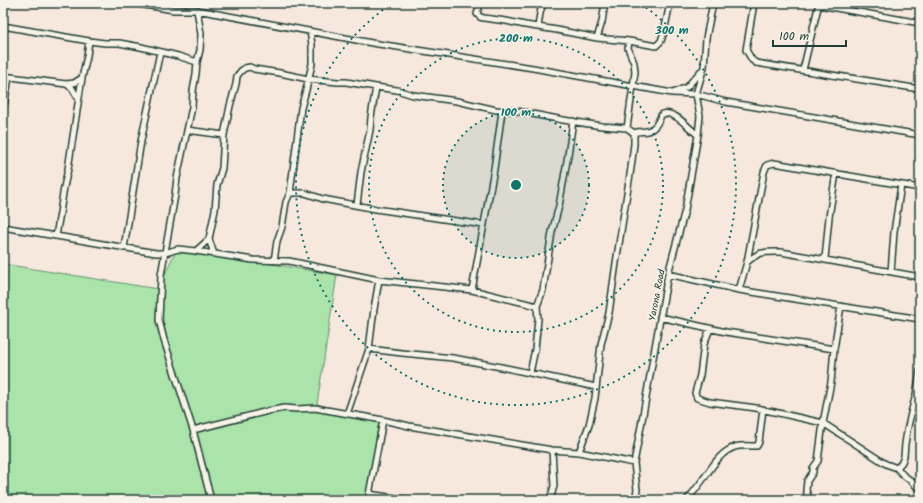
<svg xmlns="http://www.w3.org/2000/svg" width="923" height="503" viewBox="0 0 923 503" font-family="Kalam,sans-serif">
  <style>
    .green { fill: #aae4aa; stroke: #64906f }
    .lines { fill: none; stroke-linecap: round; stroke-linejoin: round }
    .street-casing { stroke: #1f3d34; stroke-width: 8 }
    .street { stroke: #f7f3e8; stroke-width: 5 }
    .ring { fill: none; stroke: #0f766e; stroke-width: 2; stroke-dasharray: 2 4 }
    .labels { text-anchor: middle; stroke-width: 3; stroke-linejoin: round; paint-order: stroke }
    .street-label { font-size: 10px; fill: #1f3d34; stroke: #f7f3e8 }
    .centre { fill: #0f766e; stroke: #f7f3e8; stroke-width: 2 }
    .ring-label { font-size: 12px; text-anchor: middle; font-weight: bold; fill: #0f766e; stroke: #f7f3e8; stroke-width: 3; stroke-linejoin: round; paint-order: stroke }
  </style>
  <rect width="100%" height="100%" fill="#f7e8de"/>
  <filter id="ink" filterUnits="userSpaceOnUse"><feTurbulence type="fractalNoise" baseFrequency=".025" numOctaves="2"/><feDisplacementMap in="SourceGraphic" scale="8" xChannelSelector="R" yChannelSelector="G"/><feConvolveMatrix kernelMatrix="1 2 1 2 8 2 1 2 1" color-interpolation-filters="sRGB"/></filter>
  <g filter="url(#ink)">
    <path class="green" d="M177 248 337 275 317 404 379 421 368 500H3V264L158 289Z"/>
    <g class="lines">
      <g class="street-casing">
        <path id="street" d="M133 3 174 10H197L372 43 533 68 672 93 696 94 726 102 920 135
          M480 3 477 14 480 17 484 18 506 21 525 25 557 30 597 38 629 41 656 46 661 41 664 32 670 3
          M754 3 746 50 752 60 756 63 920 89
          M819 5 920 23
          M197 10 201 34 200 50 197 62 196 74 193 91 192 107 177 178 175 195 161 275 159 320 164 340 193 430 211 500
          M3 26 89 41 105 43H119L141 47 178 56 197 62
          M538 27 540 13 543 3
          M597 38 602 22 605 3
          M803 70 819 3
          M3 76 66 84 74 83 82 78
          M66 84 72 88 78 98
          M673 93 687 87 701 71
          M3 112 9 77
          M187 130 224 135
          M634 133C638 131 643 132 647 131 656 129 658 121 662 114 675 110 688 128 698 135
          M290 193H305L323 199 376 209 484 225
          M357 205 361 172 370 130 371 117 376 87
          M3 227 156 253H165L178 249 196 251 253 260 289 261 379 280 472 290 537 306
          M56 236 60 213 64 187 68 169 82 78 87 56 89 41
          M124 248 141 141 160 52
          M196 251 209 239
          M214 254 209 239 215 210 217 185 222 168 224 135 230 106 236 84 237 76 241 71 245 68 250 67 254 69 280 73 308 79 338 82H346L376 87 397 90 413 95 457 101 496 110 517 111 563 120 602 126 627 128 635 72 634 63 628 48 629 41
          M825 259 829 217 836 173
          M274 261 277 241 282 227 286 202 290 193 301 108 306 90 312 64V45L310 31
          M747 262C760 251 764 252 781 252L920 277
          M891 272 894 232 901 185
          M668 274 739 290 920 319
          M472 290 494 169 502 111
          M739 290 747 262 764 172 767 165 774 163 920 188
          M660 317 726 332 834 349
          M710 329 704 344 700 375 695 393 697 398 710 402 756 408 823 423 886 464 897 468 903 475 910 480 920 490
          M369 349 402 353 453 358 501 367 596 387
          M530 373 535 349 538 319 537 306 543 290 552 232 559 206 568 155 573 121
          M347 414 369 349 374 309 379 280
          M193 430 268 411 284 408 297 409 315 408 383 420 409 426 552 450 579 452 634 463
          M579 452 589 425 595 398 601 344 609 313 616 263 631 168 634 144V133L627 128
          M897 468 902 462 904 456 905 444 907 431 911 413 916 395 920 371
          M369 494 408 500
          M368 500 383 420
          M550 500 554 486 552 450
          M635 500 637 490 634 463 641 426 668 274 685 210 698 135 700 116 696 94 704 67 706 38 713 3
          M687 500C693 493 699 485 704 478 713 466 720 452 735 447 742 445 750 446 757 446L759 442 763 409
          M809 500 806 490 807 481 813 472V468L818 461 823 423 831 382 834 349 841 306"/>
      </g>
      <use href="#street" class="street"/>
    </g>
  </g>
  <circle cx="516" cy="185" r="73" fill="#0f766e" fill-opacity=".12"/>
  <g class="ring">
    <circle cx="516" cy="185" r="73"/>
    <circle cx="516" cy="185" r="147"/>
    <path d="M641 4A220 220 0 1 1 391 4"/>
  </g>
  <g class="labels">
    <g class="street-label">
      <text transform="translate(656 295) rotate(-79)" y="4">Yarona Road</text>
    </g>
  </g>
  <circle cx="516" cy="185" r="6" class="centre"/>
  <g class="ring-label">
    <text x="672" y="34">300 m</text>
    <text x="516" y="42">200 m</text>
    <text x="516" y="116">100 m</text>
  </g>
  <rect width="923" height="503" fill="none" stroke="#f7f3e8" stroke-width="16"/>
  <rect x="8" y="8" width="907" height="487" fill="none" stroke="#1f3d34" stroke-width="1.5" filter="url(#ink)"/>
  <path d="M773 40v6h73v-6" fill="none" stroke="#1f3d34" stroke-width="2"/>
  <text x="779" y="40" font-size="12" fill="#1f3d34" stroke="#f7f3e8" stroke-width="3" paint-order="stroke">100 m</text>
</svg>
